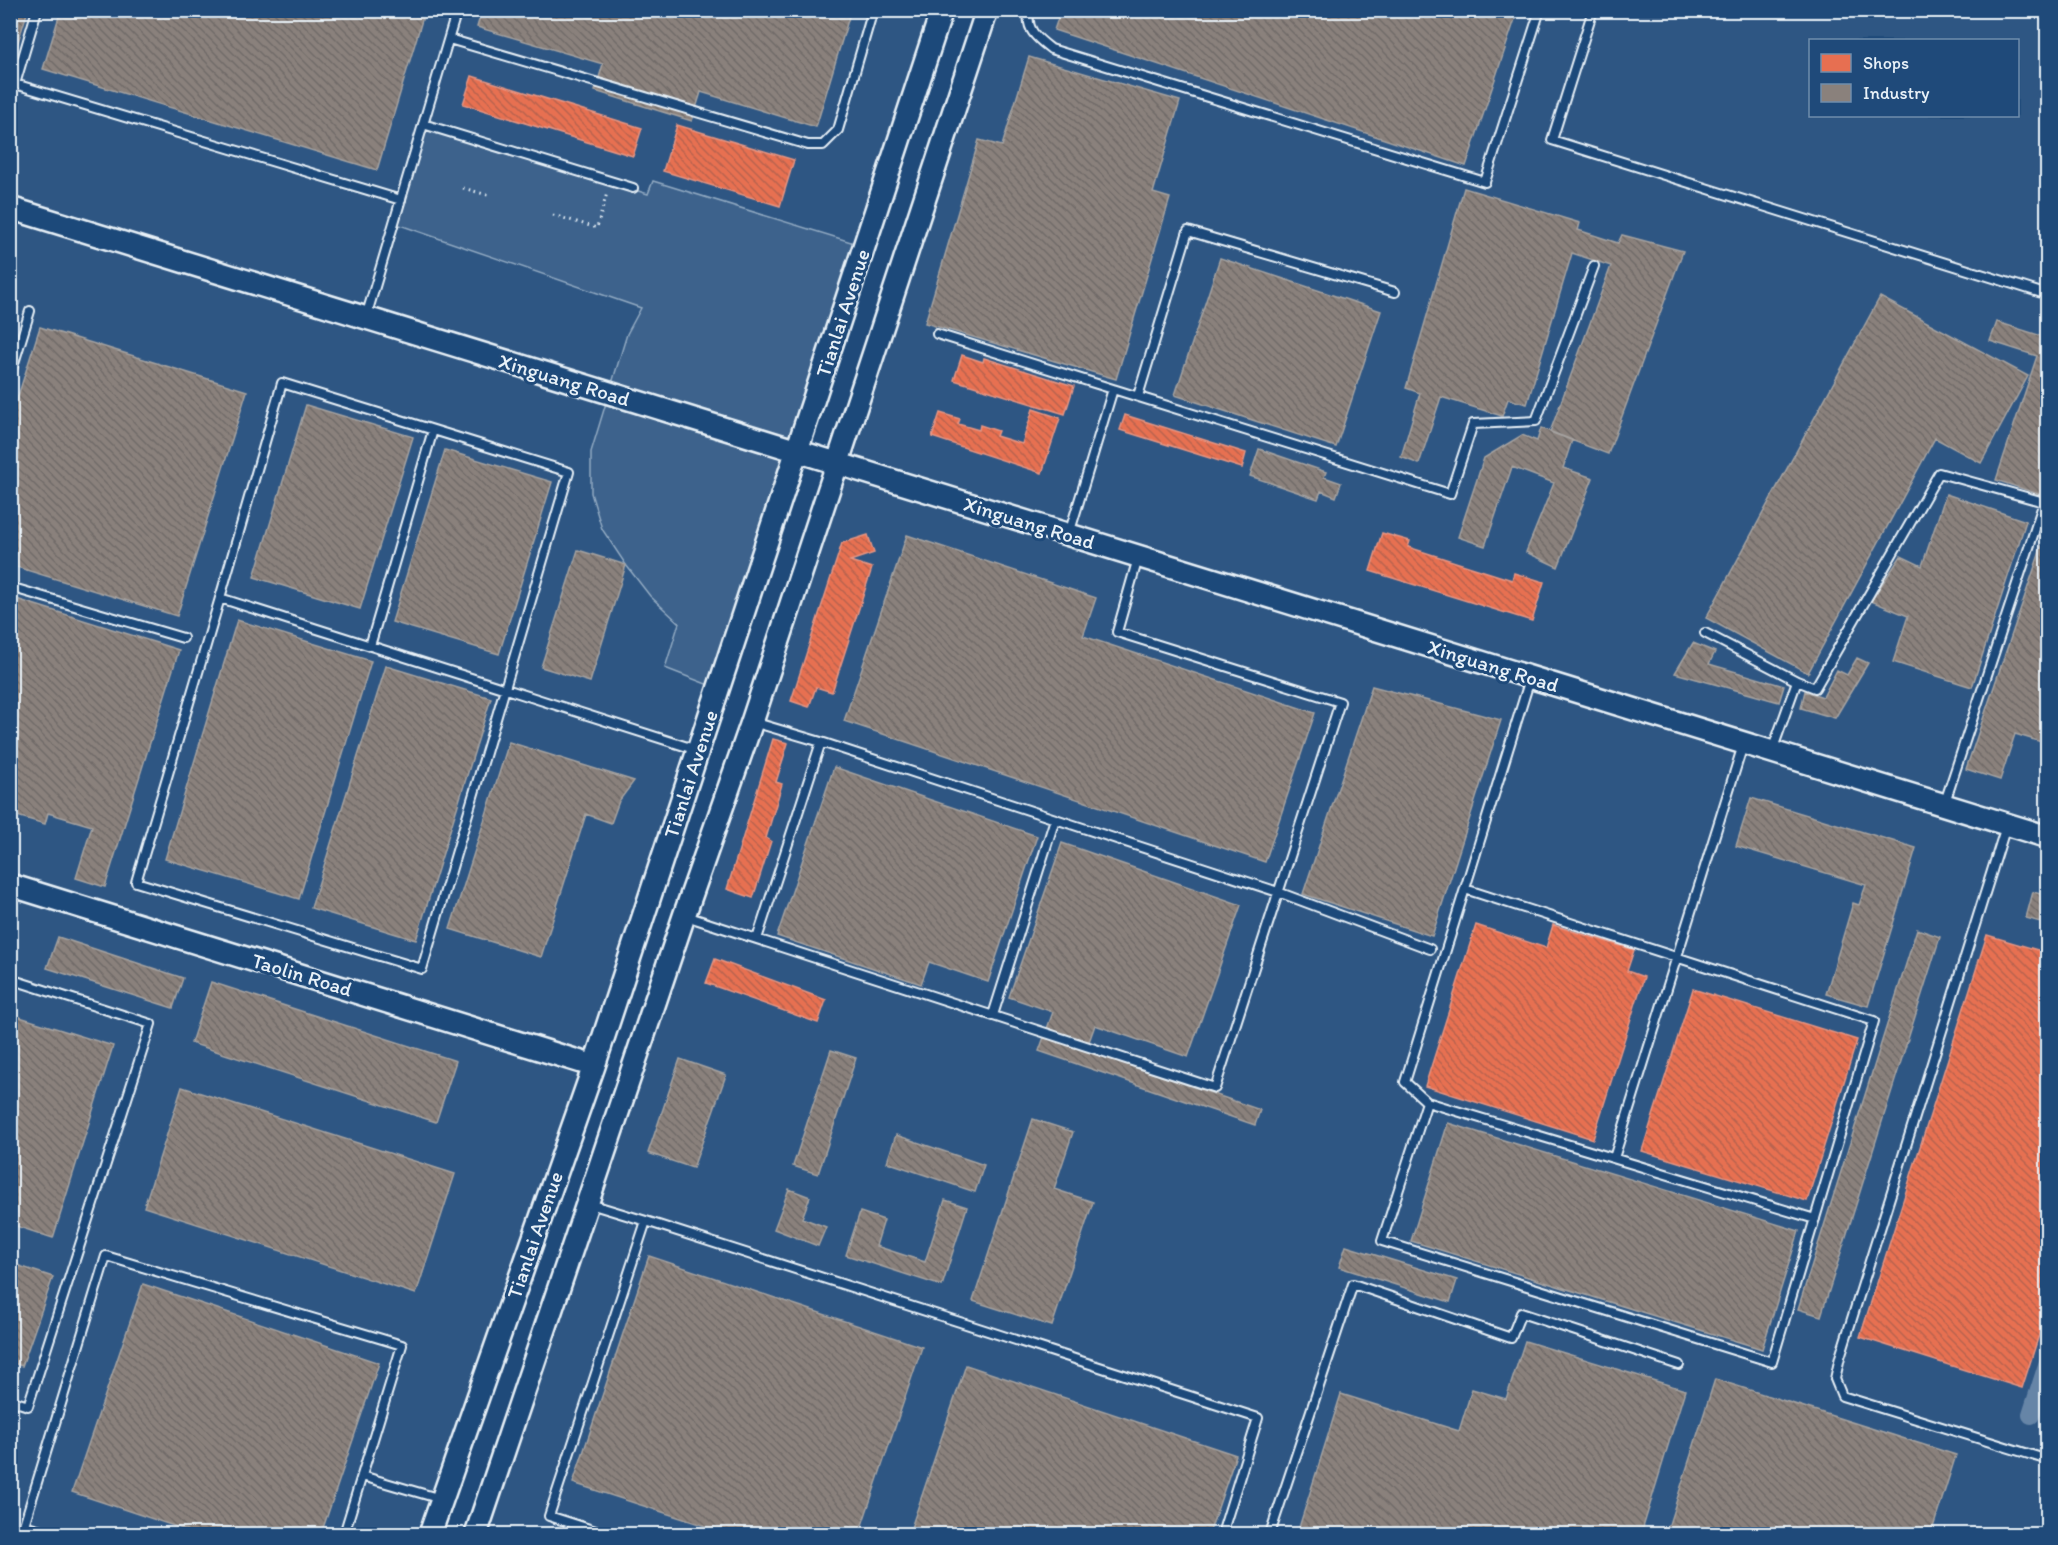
<svg xmlns="http://www.w3.org/2000/svg" width="2058" height="1545" viewBox="0 0 2058 1545" font-family="Itim,sans-serif">
  <style>
    .built { fill: #2e5683; fill-rule: evenodd }
    .green { fill: #3c628c; stroke: #92aac2; stroke-width: 1.5 }
    .shops { fill: url(#shops-back-hatch); stroke: #e79683; stroke-width: 1.5 }
    .industry { fill: url(#industry-back-hatch); stroke: #a6a3a1; stroke-width: 1.5 }
    .lines { fill: none; stroke-linecap: round; stroke-linejoin: round }
    .canal { stroke: #6685a7; stroke-width: 18 }
    .lane-casing { stroke: #e8f1f8; stroke-width: 12 }
    .secondary-casing { stroke: #e8f1f8; stroke-width: 26 }
    .path { stroke: #e8f1f8; stroke-width: 3; stroke-dasharray: 1.5 4.5; stroke-linecap: butt }
    .lane { stroke: #1f4a7a; stroke-width: 8 }
    .secondary { stroke: #1f4a7a; stroke-width: 21 }
    .labels { text-anchor: middle; stroke-width: 6; stroke-linejoin: round; paint-order: stroke }
    .street-label { font-size: 21px; fill: #e8f1f8; stroke: #1f4a7a }
  </style>
  <defs>
    <pattern id="shops-back-hatch" width="6" height="6" patternUnits="userSpaceOnUse" patternTransform="scale(1.5)"><rect width="6" height="6" fill="#e76f51"/><path d="M-1 5l2 2M0 0l6 6M5-1l2 2" fill="none" stroke="#b7634f"/></pattern>
    <pattern id="industry-back-hatch" width="6" height="6" patternUnits="userSpaceOnUse" patternTransform="scale(1.5)"><rect width="6" height="6" fill="#8a817c"/><path d="M-1 5l2 2M0 0l6 6M5-1l2 2" fill="none" stroke="#6f6a68"/></pattern>
  </defs>
  <rect width="100%" height="100%" fill="#1f4a7a"/>
  <filter id="ink" filterUnits="userSpaceOnUse"><feTurbulence type="fractalNoise" baseFrequency=".0167" numOctaves="2"/><feDisplacementMap in="SourceGraphic" scale="12" xChannelSelector="R" yChannelSelector="G"/><feConvolveMatrix kernelMatrix="1 2 1 2 8 2 1 2 1" color-interpolation-filters="sRGB"/></filter>
  <g filter="url(#ink)">
    <path class="built" d="M10 11H942L430 1534H11Z
      M987 11H2047V1534H476ZM1810 40H2018V116H1810Z"/>
    <path class="green" d="M423 124 648 194 653 181 864 246 719 689 665 668 679 623 650 596 626 565 602 529 591 493V452L627 334 641 308 394 223Z"/>
    <path class="shops" d="M472 76 642 128 633 156 463 104Z
      M677 125 794 160 780 206 663 171Z
      M962 355 983 362 984 358 1074 386 1065 414 954 380Z
      M1033 409 1060 418 1042 473 932 437 940 413 960 419 958 424 979 430 980 425 998 431 996 436 1022 444Z
      M1125 415 1246 453 1242 468 1120 430Z
      M1382 533 1410 541 1408 547 1512 580 1514 573 1544 582 1532 621 1370 571Z
      M868 535 874 553 850 561 872 568 832 692 816 687 809 707 791 701 842 543Z
      M773 739 788 743 776 782 782 784 766 838 771 841 753 898 727 889Z
      M1476 925 1546 948 1553 925 1634 950 1627 971 1644 977 1593 1139 1425 1086Z
      M1987 935 2048 953V1307L2022 1388 1860 1337Z
      M715 959 826 1000 818 1023 706 983Z
      M1693 989 1857 1040 1807 1201 1642 1151Z"/>
    <path class="industry" d="M10 10H28L12 61 10 60Z
      M61 10H425L377 170 43 69Z
      M482 10H851L816 127 701 92 692 121 595 91 603 64 477 27Z
      M1061 10H1518L1466 166 1054 30Z
      M1029 57 1180 101 1153 193 1170 198 1116 379 925 323 979 140 1002 146Z
      M1464 188 1580 223 1578 230 1618 243 1622 235 1683 251 1608 454 1550 432 1611 266 1572 253 1527 404 1508 399 1502 416 1441 397 1419 464 1401 457 1420 393 1406 388Z
      M1220 258 1381 311 1336 447 1175 395Z
      M1880 297 2028 376 1981 463 1935 438 1808 673 1706 618Z
      M1997 322 2048 338V489L2045 496 1996 480 2037 356 1990 341Z
      M40 327 247 391 177 616 10 565V421Z
      M306 405 413 437 360 609 254 577Z
      M1541 428 1572 440 1563 468 1593 478 1558 567 1526 552 1554 483 1512 467 1485 546 1458 537 1484 458 1522 435 1537 441Z
      M1259 449 1326 472 1324 477 1341 483 1336 497 1321 491 1318 499 1250 476Z
      M445 450 552 482 499 654 392 622Z
      M1946 494 2026 521 1972 687 1893 662 1908 616 1871 601 1901 556 1922 566Z
      M2048 528V744L2015 734 2000 780 1966 769Z
      M907 535 1096 598 1083 636 1315 713 1265 862 844 721Z
      M578 550 626 565 590 682 541 667Z
      M10 597 179 650 105 887 76 878 92 826 48 813 45 824 10 814Z
      M237 620 371 661 299 899 165 859Z
      M1693 643 1715 652 1709 664 1784 686 1779 702 1675 673Z
      M1857 658 1868 663 1835 718 1801 708 1805 691 1823 697 1837 670 1847 675Z
      M386 666 491 698 416 940 311 908Z
      M1372 686 1501 720 1432 936 1303 894Z
      M509 742 634 781 619 801 611 823 586 814 541 957 450 929Z
      M834 767 1037 836 988 982 929 962 921 984 777 936Z
      M1751 798 1916 848 1868 1006 1826 994 1853 903 1859 905 1866 885 1736 846Z
      M1062 843 1241 905 1188 1057 1095 1025 1086 1050 1260 1110 1255 1125 1039 1051 1053 1012 1009 997Z
      M2033 892 2048 896V924L2026 918Z
      M1917 929 1940 937 1821 1316 1798 1309Z
      M58 937 183 978 173 1008 47 968Z
      M211 982 456 1061 436 1122 191 1043Z
      M10 1014 113 1046 53 1238 10 1224Z
      M831 1050 856 1058 818 1174 793 1166Z
      M680 1059 726 1075 693 1168 648 1153Z
      M182 1087 455 1174 416 1294 144 1207Z
      M1033 1119 1073 1132 1054 1189 1093 1202 1052 1326 973 1301Z
      M1448 1123 1799 1231 1762 1349 1411 1241Z
      M896 1135 984 1165 975 1192 887 1162Z
      M789 1189 810 1197 802 1218 826 1227 818 1246 774 1229Z
      M945 1200 967 1207 942 1286 846 1255 860 1212 884 1220 876 1246 925 1262Z
      M1346 1246 1457 1280 1450 1302 1339 1267Z
      M649 1256 922 1347 859 1534H730L573 1483Z
      M10 1263 53 1277 22 1366 10 1362Z
      M143 1284 379 1363 321 1534H198L72 1492Z
      M1525 1341 1685 1390 1641 1534H1297L1341 1394 1459 1431 1472 1389 1506 1399Z
      M966 1365 1236 1455 1209 1534H909Z
      M1715 1379 1956 1455 1931 1534H1666Z"/>
    <g class="lines">
      <path class="canal" d="M2031 1415 2048 1362"/>
      <g class="lane-casing">
        <path id="lane" d="M37 10 15 84 401 200
          M1030 10C1024 29 1038 39 1051 49L1485 182 1540 10
          M1593 10 1552 140 2048 295
          M449 39 808 145H823L838 130 873 10
          M423 124 633 188
          M366 317 457 10
          M937 334 1113 389
          M10 376 30 311
          M1138 396 1188 231 1395 292
          M1069 534 1113 389 1450 494 1473 424 1536 421 1594 266
          M10 587 183 638
          M220 598 282 383 569 472 422 969 136 882 220 598C379 649 538 699 697 750
          M1705 633 1797 681
          M370 646 433 430
          M753 722 821 742 757 939
          M821 742 1278 892 1430 949
          M1772 751 1797 681 1815 688 1939 473 2044 502 1945 802
          M2006 826 1840 1357 1835 1379 1842 1396 2048 1460
          M1465 889 1874 1021 1772 1362 1382 1241 1427 1102 1405 1082 1530 679
          M686 916 1215 1088 1340 702 1117 632 1138 558
          M10 979 151 1024 28 1406 10 1400
          M993 1015 1055 819
          M1427 1102 1815 1219
          M1614 1158 1743 745
          M590 1204 646 1221
          M362 1476 441 1499
          M55 1534 24 1525 106 1256 402 1345 344 1534
          M605 1534 549 1516 646 1221 1258 1418 1222 1534
          M1270 1534 1353 1284 1511 1338 1521 1313 1679 1365"/>
      </g>
      <g class="secondary-casing">
        <path id="secondary" d="M10 208 2048 837
          M10 885 594 1066
          M430 1534 594 1066 942 10
          M476 1534 684 916 752 722 987 10"/>
      </g>
      <path class="path" d="M463 188 491 196
        M553 215 597 228 607 193"/>
      <use href="#lane" class="lane"/>
      <use href="#secondary" class="secondary"/>
    </g>
  </g>
  <g class="labels">
    <g class="street-label">
      <text transform="translate(843 313) rotate(-72)" y="7">Tianlai Avenue</text>
      <text transform="translate(564 380) rotate(17)" y="7">Xinguang Road</text>
      <text transform="translate(1029 523) rotate(17)" y="7">Xinguang Road</text>
      <text transform="translate(1493 666) rotate(17)" y="7">Xinguang Road</text>
      <text transform="translate(691 774) rotate(-72)" y="7">Tianlai Avenue</text>
      <text transform="translate(302 975) rotate(17)" y="7">Taolin Road</text>
      <text transform="translate(535 1235) rotate(-71)" y="7">Tianlai Avenue</text>
    </g>
  </g>
  <rect width="2058" height="1545" fill="none" stroke="#1f4a7a" stroke-width="36"/>
  <rect x="18" y="18" width="2022" height="1509" fill="none" stroke="#e8f1f8" stroke-width="2" filter="url(#ink)"/>
  <rect x="1809" y="39" width="210" height="78" fill="#1f4a7a" stroke="#6f8dac" stroke-width="1.5"/>
  <rect x="1821" y="54" width="30" height="18" fill="#e76f51" stroke="#6f8dac" stroke-width="1.5"/>
  <text x="1863" y="69" font-size="18" fill="#e8f1f8">Shops</text>
  <rect x="1821" y="84" width="30" height="18" fill="#8a817c" stroke="#6f8dac" stroke-width="1.5"/>
  <text x="1863" y="99" font-size="18" fill="#e8f1f8">Industry</text>
</svg>
